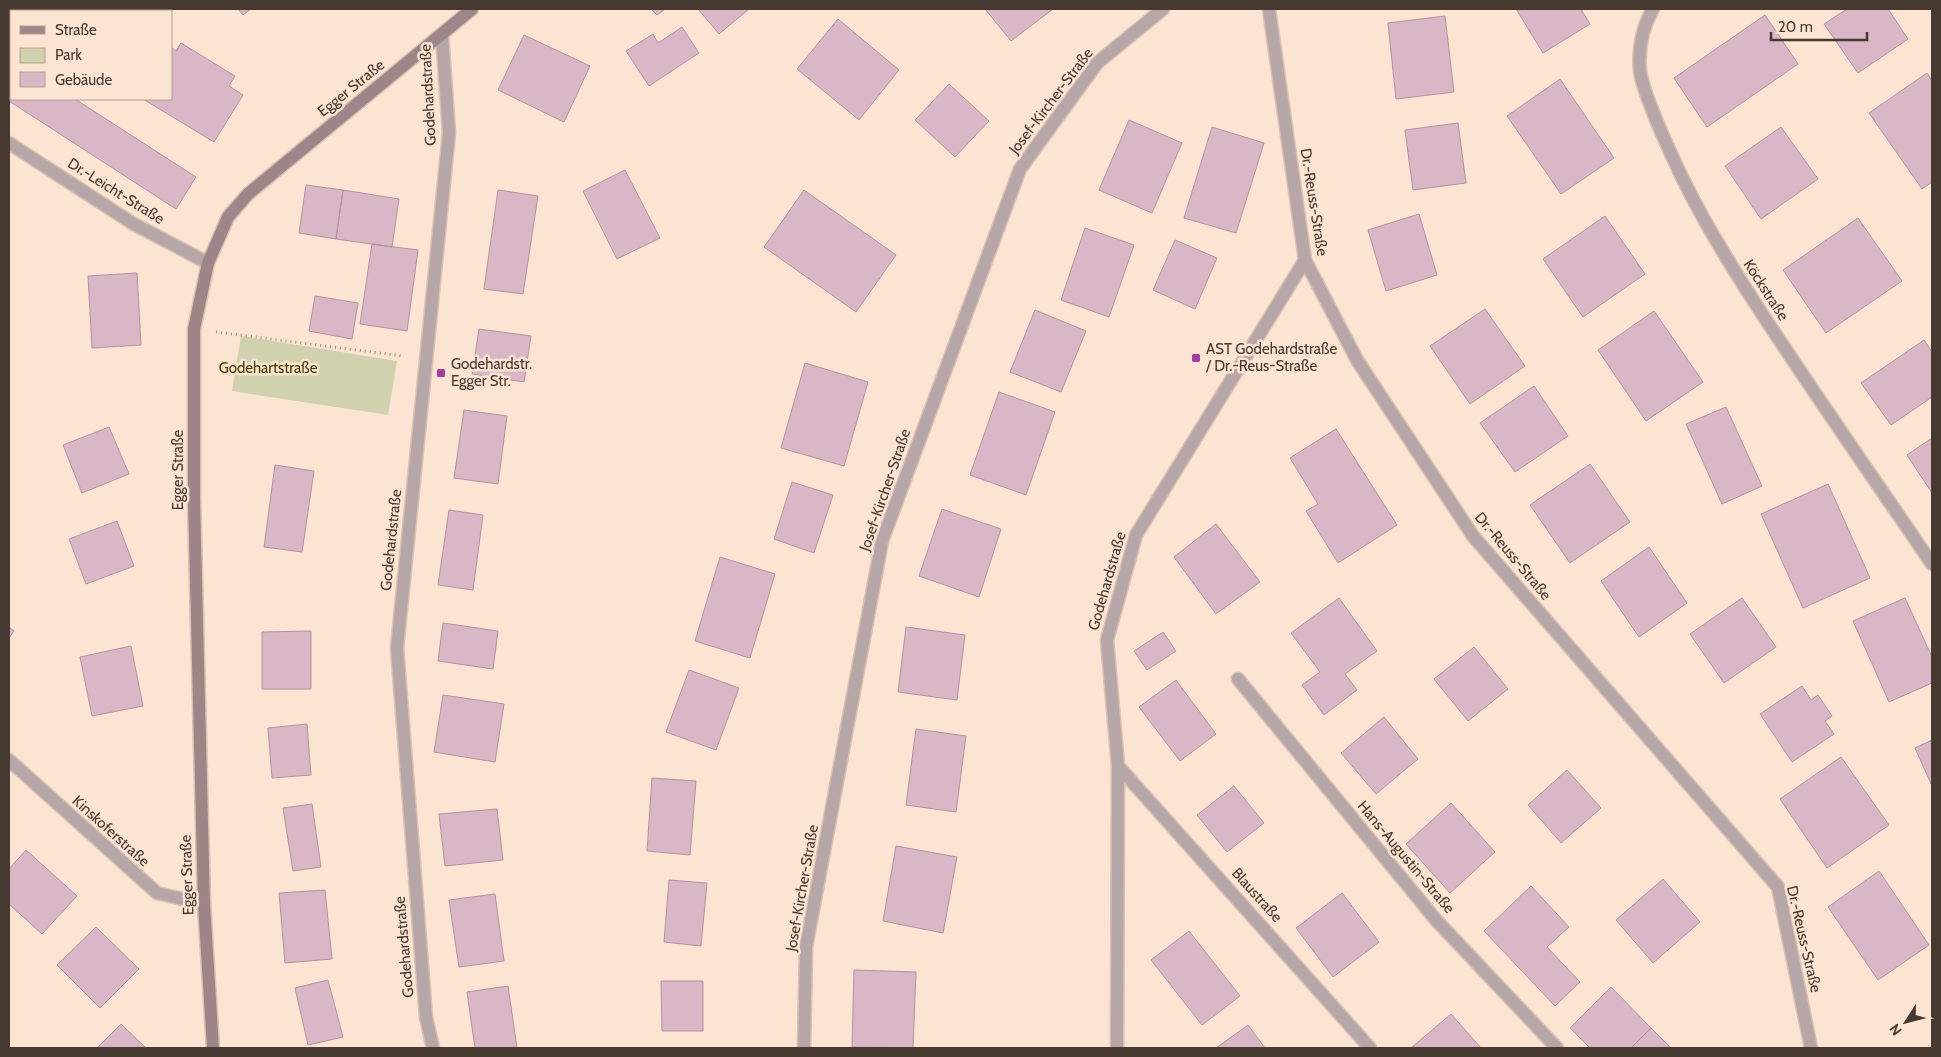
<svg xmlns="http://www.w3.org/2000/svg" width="1941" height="1057" viewBox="0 0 1941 1057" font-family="Cabin,sans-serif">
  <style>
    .green { fill: #cfd1af }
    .building { fill: #dab7c6; stroke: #b392a0 }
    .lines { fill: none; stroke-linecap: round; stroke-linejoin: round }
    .street-casing { stroke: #d7c2b2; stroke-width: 15 }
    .secondary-casing { stroke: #d7c2b2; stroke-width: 15 }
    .path { stroke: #9a897c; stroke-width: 3; stroke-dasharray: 1 4; stroke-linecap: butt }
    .street { stroke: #b7a6a7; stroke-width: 12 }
    .secondary { stroke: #9e8588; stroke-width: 12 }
    .poi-dot { fill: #a43da0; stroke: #fce4d2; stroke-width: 2 }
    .labels { text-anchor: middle; stroke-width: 5; stroke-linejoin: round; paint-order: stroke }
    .street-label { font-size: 15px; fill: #453930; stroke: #fce4d2 }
    .poi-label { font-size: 15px; fill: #453930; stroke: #fce4d2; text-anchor: start }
    .park-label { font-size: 15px; fill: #3e3e00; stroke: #fce4d2 }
  </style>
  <rect width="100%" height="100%" fill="#fce4d2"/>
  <path class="green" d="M241 336 397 361 388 415 232 391Z"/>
  <path class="building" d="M53 9H137L142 11H51Z
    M238 9H251L243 15Z
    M651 9H665L657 15Z
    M698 9H749L719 34Z
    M985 9H1053L1011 41Z
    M1516 9H1581L1590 24 1543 53Z
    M1847 9H1888L1908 39 1858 73 1824 24Z
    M1765 15 1798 64 1707 127 1674 78Z
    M1445 16 1454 92 1396 99 1388 23Z
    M838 19 899 70 859 120 797 69Z
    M682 27 699 53 649 86 626 51 653 34 658 43Z
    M524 35 590 66 564 122 498 90Z
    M181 43 235 76 229 86 243 95 214 142 143 99H171V47L176 51Z
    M1927 73 1932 81V182L1922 189 1869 113Z
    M1560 79 1614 158 1561 194 1507 116Z
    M949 84 989 121 955 157 915 120Z
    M11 89V99H75L196 177 176 209 9 101Z
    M1129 120 1182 143 1152 213 1099 190Z
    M1458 123 1466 183 1413 190 1405 130Z
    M1212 127 1264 143 1236 233 1184 218Z
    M1781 127 1818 179 1761 219 1725 166Z
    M625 170 660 238 617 259 583 191Z
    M306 185 343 190 336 239 299 233Z
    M343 190 399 199 392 247 336 239Z
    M498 190 538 196 523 294 484 289Z
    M804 190 896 255 856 312 764 247Z
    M1419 214 1437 275 1386 291 1368 230Z
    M1605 216 1645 274 1583 317 1543 259Z
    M1858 218 1902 281 1826 333 1783 270Z
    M1085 228 1134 245 1109 317 1061 300Z
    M1175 240 1217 258 1195 309 1153 290Z
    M372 244 418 250 407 331 360 324Z
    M137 273 141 345 92 348 88 276Z
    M315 296 358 303 352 339 309 331Z
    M1485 309 1525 366 1470 404 1430 346Z
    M1035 310 1086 331 1061 392 1010 372Z
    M1654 311 1703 382 1646 421 1598 350Z
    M479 329 531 336 524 382 472 374Z
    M1924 340 1932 352V397L1891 425 1861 383Z
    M805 363 868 382 844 466 781 448Z
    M1534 386 1568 436 1515 472 1480 423Z
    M999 392 1055 412 1026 495 970 475Z
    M1726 407 1762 486 1722 504 1686 424Z
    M464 410 507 416 498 484 454 478Z
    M109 427 129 474 82 493 63 445Z
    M1336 429 1397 525 1338 563 1306 511 1318 504 1290 458Z
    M1932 438V493L1907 455Z
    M1590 464 1630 522 1570 563 1530 505Z
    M275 465 314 471 302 552 264 547Z
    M792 482 833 495 814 553 774 539Z
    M1828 484 1870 578 1803 608 1761 514Z
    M942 509 1001 529 979 597 919 576Z
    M449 510 483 515 473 590 438 585Z
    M117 521 134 566 86 584 69 539Z
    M1216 524 1260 582 1216 614 1174 557Z
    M1649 547 1687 603 1639 637 1601 581Z
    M720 557 775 574 750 658 695 641Z
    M1339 598 1377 651 1345 674 1357 690 1324 715 1302 685 1320 672 1291 633Z
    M1742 598 1776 647 1724 683 1690 634Z
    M1905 598 1932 657V683L1889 702 1853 621Z
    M443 623 498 631 493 669 438 661Z
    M9 627 14 631 9 638Z
    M906 627 965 635 957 700 898 692Z
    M311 631V689H262V632Z
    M1163 632 1176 651 1147 670 1134 651Z
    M131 646 143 706 92 716 80 657Z
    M1474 647 1508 689 1468 721 1434 679Z
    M689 670 739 688 716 750 666 732Z
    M1176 680 1216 734 1180 761 1139 707Z
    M1802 686 1811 700 1818 695 1832 716 1825 721 1834 734 1792 762 1760 714Z
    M443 695 504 704 495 762 434 752Z
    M1384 717 1418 759 1376 794 1341 753Z
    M307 724 311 775 272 778 268 728Z
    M916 729 966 736 956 812 906 805Z
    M1932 740V786L1915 748Z
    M1841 757 1889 825 1827 868 1780 799Z
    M1567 770 1601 808 1561 843 1528 805Z
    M652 778 696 781 690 855 647 851Z
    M1234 786 1264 823 1227 852 1197 815Z
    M1451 803 1495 852 1450 893 1406 844Z
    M312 804 321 867 293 871 283 808Z
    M497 809 503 860 445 866 439 814Z
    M896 846 957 857 943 933 883 921Z
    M26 850 77 896 42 934 9 904V869Z
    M1879 871 1929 945 1878 980 1828 907Z
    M1663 879 1700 922 1653 963 1616 920Z
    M669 880 707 883 701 946 664 942Z
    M1531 886 1569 927 1547 947 1580 982 1555 1006 1484 931Z
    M325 890 332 959 285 963 279 893Z
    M1342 893 1379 942 1333 977 1296 928Z
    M495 894 504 961 459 967 449 900Z
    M96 927 139 969 100 1008 57 965Z
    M1189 931 1240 996 1202 1025 1151 960Z
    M854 970 916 972 913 1048 852 1047Z
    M328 980 343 1037 308 1045 295 988Z
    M661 981H703V1031H662Z
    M508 986 517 1048H475L467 992Z
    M1611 987 1651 1028 1631 1048H1590L1570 1028Z
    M1451 1014 1481 1048H1411Z
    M121 1024 146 1048H97Z
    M1248 1025 1265 1048H1216Z
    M1651 1028 1671 1048H1631Z"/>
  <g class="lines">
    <g class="street-casing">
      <path id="street" d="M1269 9 1305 260 1357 360 1473 536 1778 887 1811 1048
        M1653 9C1642 28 1638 48 1640 71 1643 93 1662 134 1672 156 1699 216 1734 271 1770 326 1823 406 1878 485 1932 564
        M9 143 132 223 208 263
        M1238 679 1436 920 1557 1048
        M9 760 157 893 204 904
        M1118 766 1370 1048
        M433 1048 426 1017 397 648 449 133 442 35
        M804 1048 806 947 882 541 1020 169 1097 63 1163 9
        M1117 1048 1118 766 1107 640 1136 535 1305 260"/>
    </g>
    <g class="secondary-casing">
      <path id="secondary" d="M213 1048 204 904 194 499V329L208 263 228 217 248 194 472 9"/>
    </g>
    <path class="path" d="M216 332 403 356"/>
    <use href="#street" class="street"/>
    <use href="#secondary" class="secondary"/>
  </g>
  <g class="poi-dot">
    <rect x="1191" y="353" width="10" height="10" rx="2.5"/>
    <rect x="436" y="368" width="10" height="10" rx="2.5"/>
  </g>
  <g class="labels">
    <g class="street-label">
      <text transform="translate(351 88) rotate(-39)" y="5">Egger Straße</text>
      <text transform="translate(428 95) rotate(-93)" y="5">Godehardstraße</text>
      <text transform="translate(1051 101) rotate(-53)" y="5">Josef-Kircher-Straße</text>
      <text transform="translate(116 191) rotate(32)" y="5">Dr.-Leicht-Straße</text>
      <text transform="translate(1314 202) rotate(81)" y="5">Dr.-Reuss-Straße</text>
      <text transform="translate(1766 290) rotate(57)" y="5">Köckstraße</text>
      <text transform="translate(178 470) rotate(-90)" y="5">Egger Straße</text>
      <text transform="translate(885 490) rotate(-71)" y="5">Josef-Kircher-Straße</text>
      <text transform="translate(391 540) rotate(-84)" y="5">Godehardstraße</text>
      <text transform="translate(1513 556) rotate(50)" y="5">Dr.-Reuss-Straße</text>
      <text transform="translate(1107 581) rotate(-74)" y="5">Godehardstraße</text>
      <text transform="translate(111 831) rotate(42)" y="5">Kinskoferstraße</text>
      <text transform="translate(1406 857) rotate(50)" y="5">Hans-Augustin-Straße</text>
      <text transform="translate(187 875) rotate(-92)" y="5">Egger Straße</text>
      <text transform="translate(802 888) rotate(-80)" y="5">Josef-Kircher-Straße</text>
      <text transform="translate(1257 895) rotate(48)" y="5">Blaustraße</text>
      <text transform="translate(1804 939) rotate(77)" y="5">Dr.-Reuss-Straße</text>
      <text transform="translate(404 947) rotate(-95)" y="5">Godehardstraße</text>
    </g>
    <g class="poi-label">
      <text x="1206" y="354">AST Godehardstraße<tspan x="1206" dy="17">/ Dr.-Reus-Straße</tspan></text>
      <text x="451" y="369">Godehardstr.<tspan x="451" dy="17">Egger Str.</tspan></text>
    </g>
    <g class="park-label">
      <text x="268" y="373">Godehartstraße</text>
    </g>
  </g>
  <rect width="1941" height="1057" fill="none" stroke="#453930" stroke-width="20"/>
  <rect x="10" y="10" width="162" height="90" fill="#fce4d2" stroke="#b3a091"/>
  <rect x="20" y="26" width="25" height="8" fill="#9e8588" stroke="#b3a091"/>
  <text x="55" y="35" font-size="15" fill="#453930">Straße</text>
  <rect x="20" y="48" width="25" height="15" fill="#cfd1af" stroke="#b3a091"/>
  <text x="55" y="60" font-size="15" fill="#453930">Park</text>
  <rect x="20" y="72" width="25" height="15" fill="#dab7c6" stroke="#b3a091"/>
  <text x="55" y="85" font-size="15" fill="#453930">Gebäude</text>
  <g transform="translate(1906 1022) rotate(234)" stroke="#fce4d2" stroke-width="4" paint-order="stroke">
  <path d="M0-4L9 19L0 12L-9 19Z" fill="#453930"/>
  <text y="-8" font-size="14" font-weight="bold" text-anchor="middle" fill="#453930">N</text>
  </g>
  <path d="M1771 32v8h96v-8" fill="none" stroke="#453930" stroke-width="2.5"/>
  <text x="1778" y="32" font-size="15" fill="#453930" stroke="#fce4d2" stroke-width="4" paint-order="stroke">20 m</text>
</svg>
